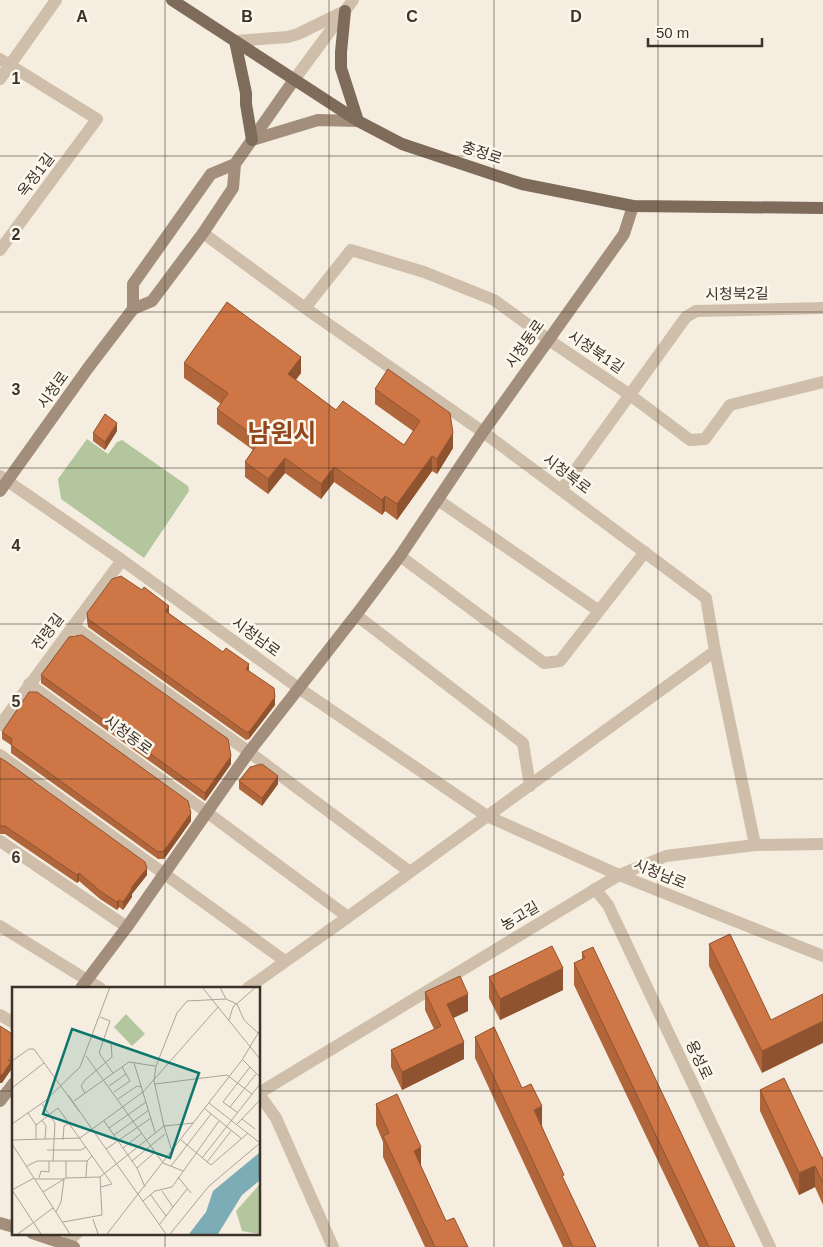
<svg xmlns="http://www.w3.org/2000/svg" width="823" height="1247" viewBox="0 0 823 1247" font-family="Helvetica,'Noto Sans KR',sans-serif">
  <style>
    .green { fill: #b4c69e }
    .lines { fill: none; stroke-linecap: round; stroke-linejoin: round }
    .street { stroke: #cfbfaa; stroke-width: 12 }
    .secondary { stroke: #a38e7b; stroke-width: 12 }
    .primary { stroke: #7f6b5a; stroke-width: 12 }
    .wall { fill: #b1653b }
    .shaded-wall { fill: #905330 }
    .building { fill: #ce7645; stroke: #905330 }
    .grid { fill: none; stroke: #3c322a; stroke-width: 1; stroke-opacity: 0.55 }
    .labels { text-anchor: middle; stroke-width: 5; stroke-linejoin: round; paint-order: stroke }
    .street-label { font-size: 15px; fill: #3c322a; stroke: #fcf7ed }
    .town-label { font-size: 25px; font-weight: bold; fill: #91461d; stroke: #fcf7ed }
    .inset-road { fill: none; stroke: #aba397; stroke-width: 1 }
    .view { fill: #0f766e; fill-opacity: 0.15; stroke: #0f766e; stroke-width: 2.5 }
    .inset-edge { fill: none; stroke: #3c322a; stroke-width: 2.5 }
    .grid-label { font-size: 16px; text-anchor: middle; font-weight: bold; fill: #3c322a; stroke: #fcf7ed; stroke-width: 5; stroke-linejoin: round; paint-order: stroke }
  </style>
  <rect width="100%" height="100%" fill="#f5eee0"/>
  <path class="green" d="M87 439 108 454 117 442 122 440 188 486 189 491 144 558 61 499 58 479Z"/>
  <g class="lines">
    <path class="street" d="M235 41 288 37 298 34 345 11
      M0 59 97 119 0 250
      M0 79 56 0
      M294 80 353 0
      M203 233 305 308 483 432 706 598 715 651 755 845
      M305 308 351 250 424 272 494 300 549 340 630 395 690 440 705 439 730 405 823 382
      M0 476 122 560 300 689 487 816 619 875 823 956
      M561 490 686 317 696 311 823 308
      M438 500 599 611
      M400 556 544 663 560 661 645 552
      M356 615 523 743 530 786
      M73 626 249 752 410 872
      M29 684 208 813 348 917
      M0 725 122 560
      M0 755 285 961
      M0 841 127 927
      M595 889 608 905 770 1247
      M0 926 100 988
      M248 988 348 917 715 651
      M0 1015 14 1023
      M259 1093 619 875 666 856 755 845 823 844
      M259 1094 276 1118 333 1247
      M65 1244 77 1233"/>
    <path class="secondary" d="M252 140 318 120 358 121
      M133 309V284L211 174 235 164 294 80
      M0 491 88 368 133 309 152 301 203 233 233 188 235 164
      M81 988 127 927 249 752 356 615 400 556 483 432 624 234 633 206
      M0 1101 14 1083
      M0 1223 14 1227
      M32 1233 74 1247"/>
    <path class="primary" d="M172 0 358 121 402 144 522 184 633 206 823 208
      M345 11 341 52V68L358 121
      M235 41 246 93V104L252 140"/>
  </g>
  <path class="wall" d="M184 363 301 373 296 380 336 410 404 445 413 431 375 404V389L388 369 453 448 437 474 432 471 397 520 385 511 382 515 334 482 321 499 285 473 268 494 245 477V462L253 450 217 424V409L221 404 184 378Z
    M117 431 105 450 93 441V433Z
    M87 613H169L249 672 275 705 249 739 246 740 88 627 87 621Z
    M41 675 231 764 205 801 41 683Z
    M2 732 191 821 164 859H158L11 753V745L2 739Z
    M0 758 147 875 132 894V897L123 910 119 907 117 910 100 899 79 881 77 883 5 834H0Z
    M239 781 278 784 262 806 239 789Z
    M709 944 771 1020 762 1073 709 966Z
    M582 952 735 1247H699L574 985V963L582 959Z
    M489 977 563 990 500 1020 489 998Z
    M425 992 468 1011 453 1018 464 1059 402 1090 391 1067V1050L434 1029 425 1010Z
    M475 1037 522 1088 542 1126 564 1181 596 1247H563L475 1058Z
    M760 1090 822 1158 823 1157V1205L815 1187 799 1195 760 1111Z
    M376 1104 421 1166 446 1221 468 1247H425L383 1157V1142L376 1125Z"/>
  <path class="shaded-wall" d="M301 357V373L288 389V374Z
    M117 423V431L105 450V442Z
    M453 433V448L437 474V459Z
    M432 456V471L397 520V504Z
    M285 458V473L268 494V479Z
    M334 467V482L321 499V484Z
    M385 496V511L382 515V500Z
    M169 606V614L165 611Z
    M249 664V672L246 669Z
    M275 697V705L249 739V732Z
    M231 756V764L205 801V793Z
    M278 776V784L262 806V798Z
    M191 813V821L164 859V851Z
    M147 868V875L132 894V897L123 910V902L131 888Z
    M79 873V881L77 883V875Z
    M119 900V907L117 910V902Z
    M563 968V990L500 1020V999Z
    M468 994V1011L447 1021V1004Z
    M823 1021V1043L762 1073V1051Z
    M464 1042V1059L402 1090V1072Z
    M14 1052V1060L11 1065V1070L2 1083H0V1075Z
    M542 1106V1127L534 1110Z
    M421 1147V1169L414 1151Z
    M815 1166V1187L799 1195V1173Z"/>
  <path class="building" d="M227 302 301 357 288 374 336 410 343 401 404 445 420 421 375 389 388 369 450 413 453 433 437 459 432 456 397 504 385 496 382 500 334 467 321 484 285 458 268 479 245 462 260 440 217 409 228 393 184 363Z
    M105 414 117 423 105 442 93 433Z
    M121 576 142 590 144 587 169 606 165 611 223 652 226 648 249 664 246 669 274 688 275 697 249 732H246L88 619 87 613 112 579Z
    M82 635 228 739 231 756 205 793 41 675 69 637Z
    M29 692H37L188 801 191 813 164 851 158 852 11 745 12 739 2 732Z
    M0 758 7 762 145 862 147 868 131 888 132 889 123 902 119 900 117 902 100 891 79 873 77 875 5 826H0Z
    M262 764 278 776 262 798 239 781 250 767Z
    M730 934 771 1020 823 994V1021L762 1051 709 944Z
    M552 946 563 968 500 999 489 977Z
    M593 947 735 1247H709L574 963 585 958 582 952Z
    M460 976 468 994 447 1004 464 1042 402 1072 391 1050 441 1026 425 992Z
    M0 1026 14 1035V1052L8 1060 11 1062 2 1075H0Z
    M494 1027 522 1088 531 1084 542 1106 534 1110 564 1175 562 1176 596 1247H573L475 1037Z
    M784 1078 822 1158 823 1157V1183L815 1166 799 1173 760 1090Z
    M397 1094 421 1147 414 1151 446 1221 454 1218 468 1247H435L383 1136 389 1133 376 1104Z"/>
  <path class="grid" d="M165 0V988M329 0V1247M494 0V1247M658 0V1247M0 156H823M0 312H823M0 468H823M0 624H823M0 779H823M0 935H823M0 1091H14M259 1091H823M165 1233V1247"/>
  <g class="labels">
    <g class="street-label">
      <text transform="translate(482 153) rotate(18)" y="5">충정로</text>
      <text transform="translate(36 175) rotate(-53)" y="5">옥정1길</text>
      <text transform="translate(737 294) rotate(-1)" y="5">시청북2길</text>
      <text transform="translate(525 344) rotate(-55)" y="5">시청동로</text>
      <text transform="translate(596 352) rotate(34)" y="5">시청북1길</text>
      <text transform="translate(53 390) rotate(-54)" y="5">시청로</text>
      <text transform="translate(567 474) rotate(37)" y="5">시청북로</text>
      <text transform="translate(48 632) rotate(-53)" y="5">전령길</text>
      <text transform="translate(256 637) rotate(36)" y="5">시청남로</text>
      <text transform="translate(128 735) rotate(36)" y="5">시청동로</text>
      <text transform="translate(660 874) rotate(22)" y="5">시청남로</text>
      <text transform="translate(520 916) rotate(-31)" y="5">농고길</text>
      <text transform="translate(699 1060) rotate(65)" y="5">용성로</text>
    </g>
    <g class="town-label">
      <text x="282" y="442">남원시</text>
    </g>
  </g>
  <g transform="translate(12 987)">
    <rect width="248" height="248" fill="#f5eee0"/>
    <path d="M114 27 133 47 120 59 102 40ZM247 198V247L230 244 224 224Z" fill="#b4c69e"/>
    <path d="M247 166V194L230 208 206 247H177L194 225 201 204Z" fill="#7cacb5"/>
    <path class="inset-road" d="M190 0 248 72M208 0 214 12 225 17 232 33 247 47M88 30 98 34 87 66 101 86M217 33 221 20 244 0M74 69 151 176 171 184M231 73 248 90M0 74 17 62H22L67 124M122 76 143 145M143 97 215 88 240 107M97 99 114 87M0 101 32 76M102 105 118 94 110 80M73 106 69 99 73 93 100 70 99 55 81 48M56 108 154 247M106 112 125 99 130 100M62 114 117 75 143 79M197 116 248 156M30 117 43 136 41 174M218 120 244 87M193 122 230 152M16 126 24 138V152M226 126 211 115 238 80M230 132 243 142M30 133 34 139 33 152M92 134 125 181 133 200M182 136 152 139 142 94 144 79 165 26 175 14 214 12M0 137 33 114 68 80 98 0M225 137 248 113M24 138 46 121 100 197 89 200M97 141 134 115M102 148 137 123M0 153 68 151 131 105 206 20M51 153 52 139 57 136M169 153 199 178 236 146M0 157 58 247M111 161 130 146M94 162 139 131M35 163H69L74 160M190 171 248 97M54 174V191M120 174 153 147M195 175 219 144M15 179 25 174H75M159 179 199 127M125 181 143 165M74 190 75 174 80 169M166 190 179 206M27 191 29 184 37 185V174M23 192H52L49 215 44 225M0 203 29 247M0 203 22 191M150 204 161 220M31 205 54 191 88 190 152 139 160 164M138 207 154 229M131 214 143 204 160 200 207 134M81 232 86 247M51 235 90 228 88 190M147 238 175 202M6 247 41 221M95 247 230 73 248 43M158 247 197 199 248 156"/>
    <path class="view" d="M60 42 187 86 158 171 31 127Z"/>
    <rect width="248" height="248" class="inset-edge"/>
  </g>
  <g class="grid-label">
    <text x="82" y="22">A</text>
    <text x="247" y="22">B</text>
    <text x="412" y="22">C</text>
    <text x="576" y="22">D</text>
    <text x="16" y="84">1</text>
    <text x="16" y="240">2</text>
    <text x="16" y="395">3</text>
    <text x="16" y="551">4</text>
    <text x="16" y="707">5</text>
    <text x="16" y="863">6</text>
  </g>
  <path d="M648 38v8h114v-8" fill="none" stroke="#3c322a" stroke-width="2.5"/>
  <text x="656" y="38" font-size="15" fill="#3c322a" stroke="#fcf7ed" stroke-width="4" paint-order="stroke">50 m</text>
</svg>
